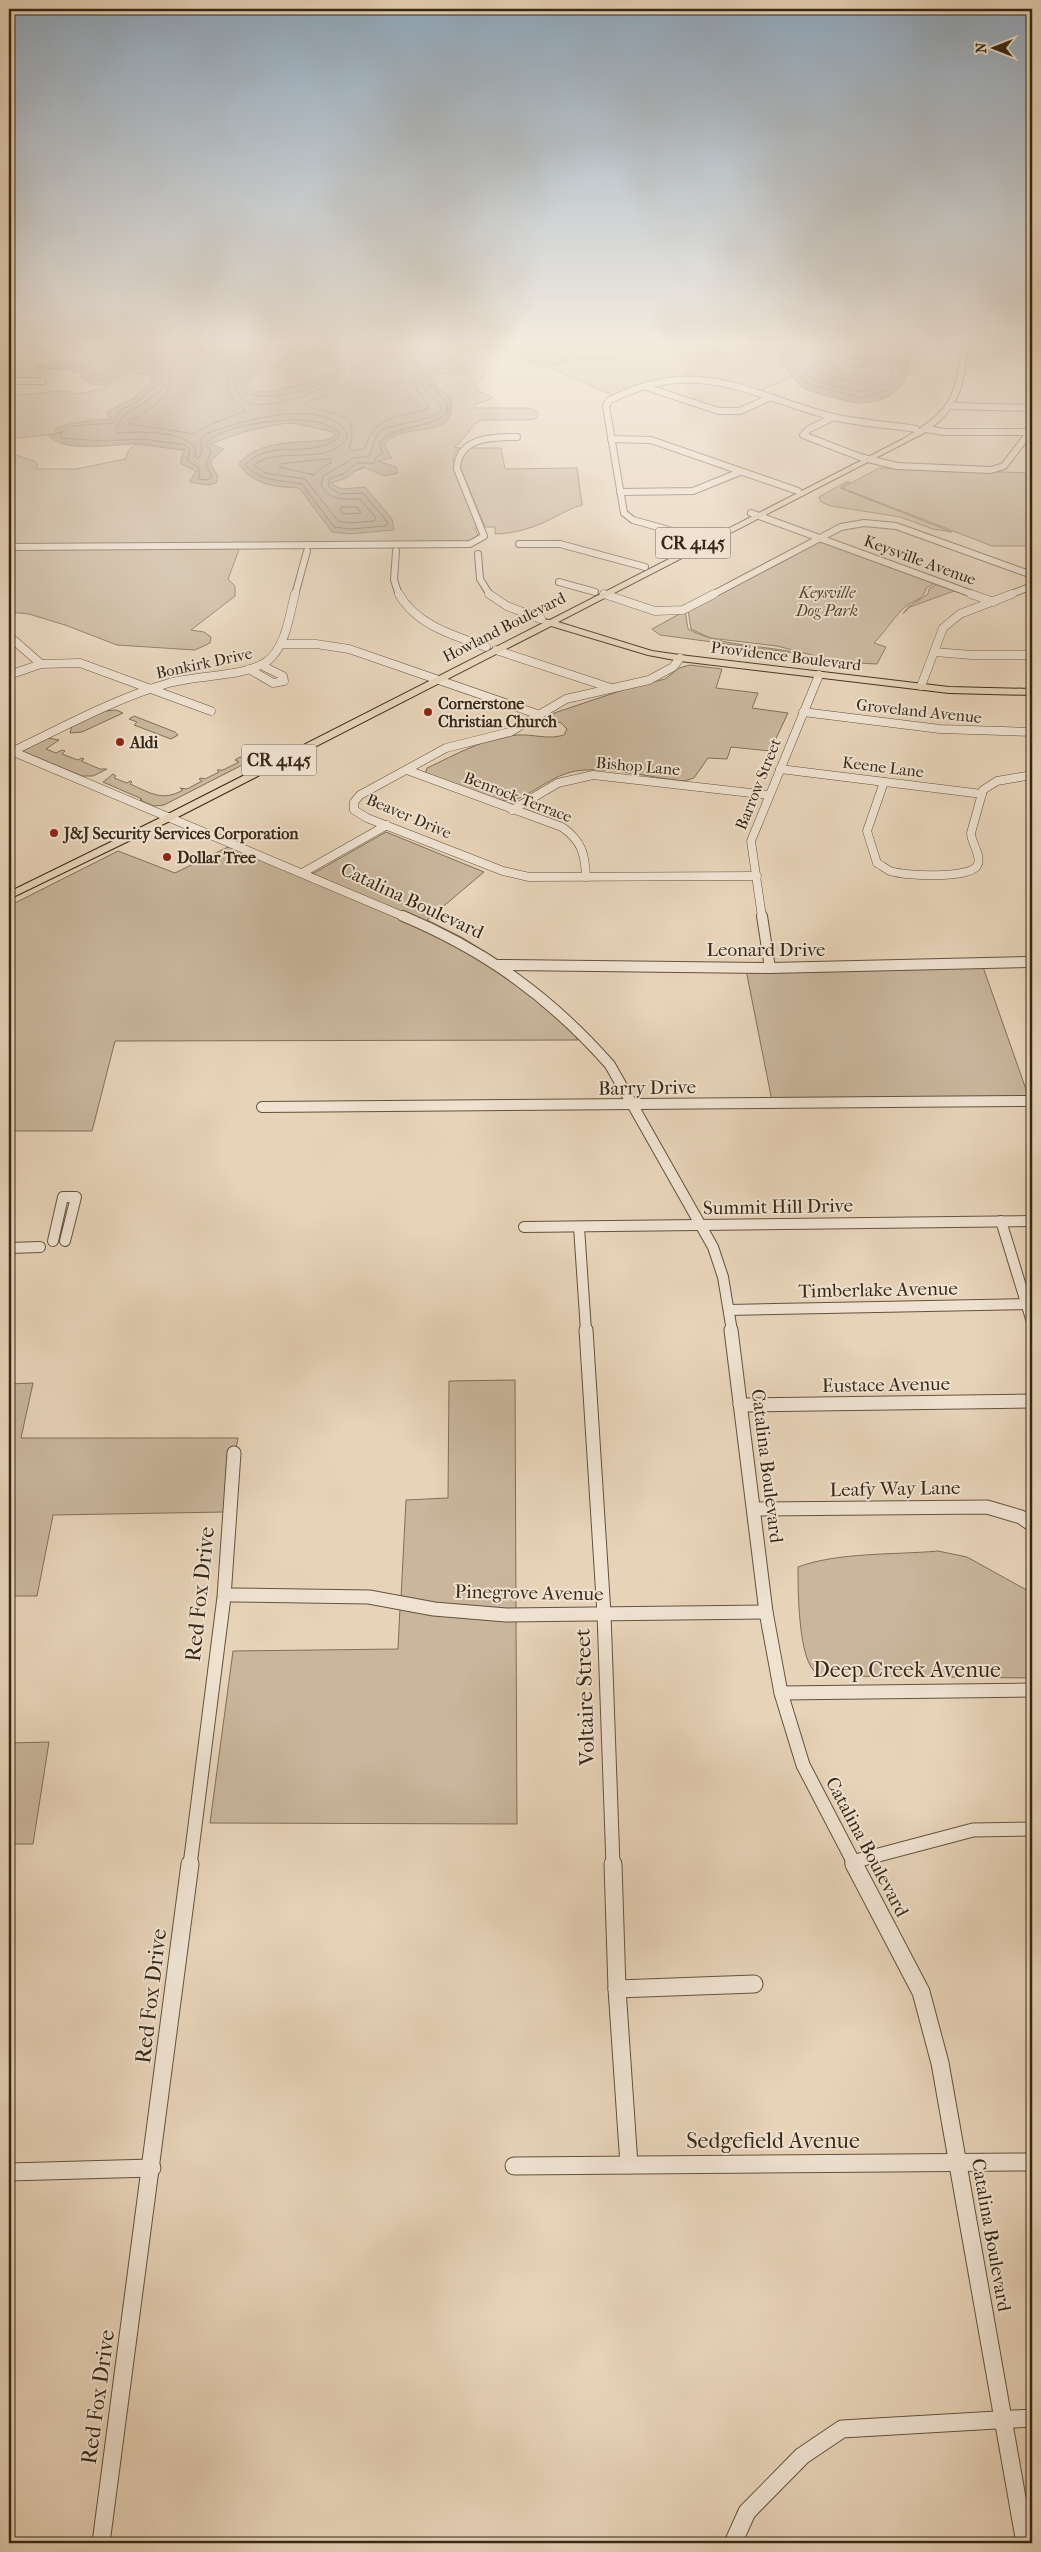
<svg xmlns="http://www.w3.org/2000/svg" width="1041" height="2552" font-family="'IM FELL French Canon',serif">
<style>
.green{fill:#c9b69c;stroke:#806f58}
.water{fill:#ab9981;stroke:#7d6c56;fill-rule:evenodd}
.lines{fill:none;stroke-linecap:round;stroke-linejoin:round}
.shore{stroke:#71604b;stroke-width:1}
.minor-far4-casing{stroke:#63533e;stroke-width:8}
.minor-far3-casing{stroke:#63533e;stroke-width:9}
.minor-far2-casing{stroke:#63533e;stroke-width:12}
.minor-far1-casing{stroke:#63533e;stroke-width:15}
.minor-casing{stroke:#63533e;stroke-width:19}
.major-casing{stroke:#372815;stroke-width:2}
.minor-far4{stroke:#efe2d1;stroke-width:6}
.minor-far3{stroke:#efe2d1;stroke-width:8}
.minor-far2{stroke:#efe2d1;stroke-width:10}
.minor-far1{stroke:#efe2d1;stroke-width:13}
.minor{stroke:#efe2d1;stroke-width:17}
.major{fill:#e7d3b8;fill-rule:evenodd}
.poi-dot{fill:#8f2418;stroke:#efe2d1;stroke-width:2}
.labels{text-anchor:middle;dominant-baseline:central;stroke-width:4;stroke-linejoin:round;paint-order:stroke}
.far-street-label{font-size:16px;fill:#372815;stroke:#efe2d1}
.far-park-label{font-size:16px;font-style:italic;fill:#544430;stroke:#efe2d1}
.far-poi-label{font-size:16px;font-weight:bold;fill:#372815;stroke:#efe2d1;text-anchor:start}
.shield{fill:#efe2d1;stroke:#6e604d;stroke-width:1}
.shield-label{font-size:18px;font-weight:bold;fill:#372815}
.street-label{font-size:19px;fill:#372815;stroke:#efe2d1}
.near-street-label{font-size:22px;fill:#372815;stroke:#efe2d1}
</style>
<rect width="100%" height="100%" fill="#e7d3b8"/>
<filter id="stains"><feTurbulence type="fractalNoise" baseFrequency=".004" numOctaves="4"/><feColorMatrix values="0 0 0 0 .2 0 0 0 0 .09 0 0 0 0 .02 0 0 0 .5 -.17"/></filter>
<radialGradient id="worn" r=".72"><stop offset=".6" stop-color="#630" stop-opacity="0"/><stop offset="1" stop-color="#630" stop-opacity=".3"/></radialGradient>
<g class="green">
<path d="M 434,345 L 453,345 L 446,346 L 443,350 L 445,353 C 460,358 480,358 486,373 L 476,386 L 477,390 L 493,398 L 476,404 L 474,408 L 529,408 L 539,413 L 535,419 L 528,420 L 481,420 C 469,426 466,440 454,447 L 460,448 C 452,454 453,460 454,469 L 478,528 L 475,528 L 479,538 L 474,541 L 9,546 L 9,453 L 34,461 L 38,465 L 35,469 L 76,469 L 125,459 L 129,450 L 136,444 L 182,450 L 264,426 L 287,423 L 331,425 L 352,472 L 379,463 L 363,425 L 452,358 L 427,346 Z"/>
<path d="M 648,345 L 773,345 L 768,349 L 777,354 L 792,377 L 759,391 L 716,379 L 689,377 L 615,396 L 548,367 L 574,360 L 612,359 L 615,357 L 609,349 L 617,346 Z"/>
<path d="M 299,354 L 339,368 L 311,383 L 282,388 L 271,393 L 248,393 L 243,384 L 250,376 L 290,362 L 290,358 Z"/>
<path d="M 128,371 L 148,373 L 155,379 L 134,398 L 110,410 L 107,413 L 111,419 L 88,420 L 59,432 L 64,433 L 9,439 L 9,396 L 63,391 L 78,394 L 107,388 L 107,382 L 118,379 L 123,373 Z"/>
<path d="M 467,448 L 501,448 L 505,469 L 577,468 L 582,505 C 571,508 563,513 553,518 C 536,527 514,534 495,534 L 495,527 L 485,527 L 461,469 L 459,458 Z"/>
<path d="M 879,468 L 1032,473 L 1032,546 L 992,546 L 842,488 Z"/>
<path d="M 846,482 L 850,482 L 840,488 L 952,532 L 933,529 L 900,517 L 831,506 L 821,502 L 819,497 Z"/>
<path d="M 819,541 L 937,582 L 926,588 C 924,600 914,600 906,606 C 897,613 884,633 874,643 L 886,647 L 877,664 L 839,662 L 777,646 L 710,638 L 691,629 L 688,610 Z"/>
<path d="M 240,547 L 228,579 L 235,586 L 235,596 L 191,630 L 204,632 L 211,637 L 210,643 L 195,650 L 117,645 L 65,625 L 29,614 L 9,612 L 9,548 Z"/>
<path d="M 939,583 L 957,590 L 910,607 L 903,614 L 908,607 L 928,594 L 929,589 Z"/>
<path d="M 685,611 L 688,629 C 721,647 766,645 802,654 L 660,635 L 652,629 Z"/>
<path d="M 690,665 L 722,669 L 716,688 L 758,693 L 752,708 L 788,713 L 770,751 L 731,747 L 727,759 L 708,758 L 694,778 L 684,781 C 652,778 617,768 585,770 C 558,771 542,788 519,798 C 494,808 449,784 425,774 L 427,768 C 455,755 486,737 518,735 C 534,734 548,740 564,735 L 567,729 L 561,723 L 548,718 L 554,713 L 629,688 L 665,679 L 679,668 Z"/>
<path d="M 116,710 L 123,713 L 82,732 L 70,733 L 72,726 L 105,711 Z"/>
<path d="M 134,716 L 175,732 L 178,735 L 171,739 L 134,725 L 137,722 L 129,719 Z"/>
<path d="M 48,738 L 59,740 L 46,749 L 56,753 L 62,750 L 65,751 L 62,754 L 78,760 L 82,758 L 84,759 L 81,761 L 100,769 L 107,769 L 93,776 L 82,776 L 22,751 Z"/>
<path d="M 240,757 L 250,761 L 164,805 L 154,806 L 140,800 L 142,799 L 103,782 L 113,774 L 116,776 L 114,778 L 127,783 L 130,781 L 132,782 L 130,784 C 151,793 162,802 183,790 L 180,788 L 187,789 L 202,781 L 199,779 L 201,778 L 205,779 L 219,772 L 217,770 L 223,770 L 239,762 L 235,760 Z"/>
<path d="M 386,832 L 484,872 L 427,920 L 463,938 L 503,963 L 447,932 L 309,872 L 314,873 Z"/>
<path d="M 230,846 L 377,906 L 494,965 L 570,1028 L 578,1040 L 115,1041 L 92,1131 L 9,1131 L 9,906 L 118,851 L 175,873 Z"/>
<path d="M 982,964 L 1029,1098 L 772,1101 L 746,970 Z"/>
<path d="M 515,1380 L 516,1610 L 436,1604 L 401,1598 L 406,1500 L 448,1498 L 449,1381 Z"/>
<path d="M 33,1383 L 21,1438 L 238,1438 L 224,1512 L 53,1515 L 37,1596 L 9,1596 L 9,1384 Z"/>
<path d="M 938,1551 L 967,1557 L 1032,1593 L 1032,1678 L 833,1676 C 828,1675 821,1675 817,1673 C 798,1663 798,1588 798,1567 C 838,1552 894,1555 938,1551 Z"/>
<path d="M 400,1607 L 516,1619 L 517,1824 L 210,1823 L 233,1651 L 398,1649 Z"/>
<path d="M 49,1742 L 33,1844 L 9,1844 L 9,1743 Z"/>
</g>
<g class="water">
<path d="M 110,345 L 431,345 L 422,347 C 434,346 461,363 469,372 C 457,378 443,370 431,376 L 439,390 L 450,396 C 461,445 402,418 384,445 L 392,458 L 378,461 L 396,467 L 398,473 L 384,476 L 364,467 L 356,470 L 346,478 L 331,483 L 341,489 L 365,487 L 392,519 L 394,530 L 350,534 L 332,532 L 299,488 C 276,487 252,485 239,464 C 256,440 299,443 326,440 L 334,437 L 334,432 L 293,423 L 280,424 L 247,431 L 210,444 L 224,449 L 211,460 L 211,464 L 218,477 L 216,483 L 208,485 L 190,482 L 196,471 L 181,464 L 181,459 L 185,449 C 174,451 159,445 146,444 C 120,442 67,456 48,435 L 63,433 L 55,432 L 55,429 C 76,419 90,424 111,419 L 107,412 L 134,398 L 153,383 L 150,376 L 130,371 L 118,379 L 108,382 L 109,384 C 98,387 89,385 81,378 L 81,374 L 68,369 L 36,368 L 38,366 L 80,363 L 88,356 ZM 295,357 L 306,358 L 332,364 L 334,369 C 316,383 275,393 253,392 L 246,386 L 254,376 Z"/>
<path d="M 476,345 L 642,345 L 617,346 L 609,349 L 610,354 L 614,357 L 612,358 L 574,360 L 540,368 L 528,363 L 528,360 L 500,349 Z"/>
<path d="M 776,345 L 838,345 L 840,353 L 908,360 C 910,388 886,403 861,403 C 851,403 840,399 831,397 C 822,394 809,392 802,387 C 789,377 786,359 770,349 Z"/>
</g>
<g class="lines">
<g class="shore">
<path d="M 107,345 L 106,350 L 84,367 L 92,380 C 116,383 120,357 153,372 L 157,385 L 137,402 L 120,410 L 113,423 L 73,426 L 61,432 L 60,438 L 102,441 L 144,439 L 186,445 L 190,451 L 187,460 L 199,468 L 199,479 L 207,480 L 212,477 L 206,464 L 211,452 L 206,444 C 219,424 290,417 312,421 C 321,422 330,427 338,430 L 339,437 C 313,461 269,437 245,465 C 261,482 281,480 302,484 L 334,527 L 351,529 L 386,526 L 388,523 L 363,493 L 340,494 L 329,487 L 329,479 L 343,474 L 357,463 L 374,463 L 376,457 L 383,453 L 379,444 C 397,422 427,431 447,413 L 446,400 L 431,387 L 426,376 L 435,369 L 450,368 L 452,365 L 426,351 L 423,345"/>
<path d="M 114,345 L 111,354 L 93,369 L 94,373 C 122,374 123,350 157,368 L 164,382 L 159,393 L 124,415 L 115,430 L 117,433 C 142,432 177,429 196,448 L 195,456 L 198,459 L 202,452 L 201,440 L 206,434 C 236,422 328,395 347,434 L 347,439 C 325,467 280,445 254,465 L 265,473 L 305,479 L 338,521 L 351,523 L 374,521 L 376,518 L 360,499 C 344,499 329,501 321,485 L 323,476 L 354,458 L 369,456 L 377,435 L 382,429 L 431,417 L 442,410 C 437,395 418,392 421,372 L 430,362 L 419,354 L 417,345"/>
<path d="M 121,345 L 122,354 C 188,354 183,397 130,420 L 130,424 L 194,434 L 211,424 L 244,412 C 242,404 231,400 229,390 C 221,361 261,355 279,345"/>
<path d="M 330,345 C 339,347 348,352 351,361 C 359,387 324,396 306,402 L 305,405 C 331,416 362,409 349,448 L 352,451 L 365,448 C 376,412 399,419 429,408 C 420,389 408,386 417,363 L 411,355 L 410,345"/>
<path d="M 502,345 L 530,355 L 534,361 L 540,363 L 573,355 L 602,355 L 607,345"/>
<path d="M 518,345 L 541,356 L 572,349 L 596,349 L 599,345"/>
<path d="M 778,345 L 805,383 L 862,398 L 893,388 L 903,369 L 902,365 L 839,357 L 835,354 L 834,345"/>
<path d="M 785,345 L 808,377 L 826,384 L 861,392 L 889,383 L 893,370 L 836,363 L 829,356 L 827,345"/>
<path d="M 795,345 L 814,371 L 860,384 L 878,379 L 876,376 C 849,371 824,376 820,345"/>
<path d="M 307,346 L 339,356 L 345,367 C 336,390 276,408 252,404 C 247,403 243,399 239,396 L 235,383 C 251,360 280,348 307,346 Z"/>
<path d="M 293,353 C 308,352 327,353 337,366 L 338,372 C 315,390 273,403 244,393 L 242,384 L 252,372 Z"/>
<path d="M 330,459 L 331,463 L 322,467 L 314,475 L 279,467 L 281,464 Z"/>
<path d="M 342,507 L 357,507 L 361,513 L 343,514 L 340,510 Z"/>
</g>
<defs>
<g id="minor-far4">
<path d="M 37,345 L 54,349"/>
<path d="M 904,345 L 1011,351 L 1027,355 L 1032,360"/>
<path d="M 9,348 L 22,345"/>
<path d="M 9,381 L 43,381"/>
<path d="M 646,387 L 719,411 L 740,411 L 771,397"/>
<path d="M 952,406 L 1032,408"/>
<path d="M 834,417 L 809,429 L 803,435 L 860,457 L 897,466 L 991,470 L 1004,466 L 1030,432"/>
<path d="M 926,429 L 944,432 L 1032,432"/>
<path d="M 611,439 L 651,440 L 798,491"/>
<path d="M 620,492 L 693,491 L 740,472"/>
<path d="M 751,513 L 975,595"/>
<path d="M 701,539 L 633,520 L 624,513 L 606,406 L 610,400 C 700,355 748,395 833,417 C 860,423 889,425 916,429"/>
<path d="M 519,544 L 560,544 L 645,567"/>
<path d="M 9,547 L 470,544 L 484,536 L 457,469 C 458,437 492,437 517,437"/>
<path d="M 396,551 L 394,580 L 399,595"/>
<path d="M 478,554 L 480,579 L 490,595"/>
<path d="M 559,582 L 595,592"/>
<path d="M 604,594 L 607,595"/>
<path d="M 295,595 L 307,551"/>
<path d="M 712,595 L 841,527 L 864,523 L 896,526 L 1032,575"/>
<path d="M 1009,595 L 1032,586"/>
</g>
<g id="minor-far3">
<path d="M 399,594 C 416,625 455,636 486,647"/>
<path d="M 489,594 L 507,606 L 541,619"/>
<path d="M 604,594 L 655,611 L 683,610 L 714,594"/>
<path d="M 971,594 L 994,602"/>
<path d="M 9,636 L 41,664"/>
<path d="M 281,644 L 316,644 L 349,649 L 540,715"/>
<path d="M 496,650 L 611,688"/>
<path d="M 935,652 L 972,655 L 1032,655"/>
<path d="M 680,658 L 673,667 L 649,680 L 566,699 L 510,732 L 446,748 L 360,795 L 354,802 L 354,810 L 367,818 L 503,871 L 529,877 L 757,876"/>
<path d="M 249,669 L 273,683 L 284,681 L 283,676 L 261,665"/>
<path d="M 9,675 L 41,664 L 80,663 L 211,711"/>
<path d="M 921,686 L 943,628 L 960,614 L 1012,594"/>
<path d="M 803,712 L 940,729 L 1032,732"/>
<path d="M 9,750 L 405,917"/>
<path d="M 9,753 C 62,728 113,699 169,683 C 197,675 243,677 266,662 C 286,648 289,616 295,594"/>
<path d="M 780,769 L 982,794"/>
<path d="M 407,770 L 562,827 C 582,841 585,854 586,877"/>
<path d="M 884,782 L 867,831 L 877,863 C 881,865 886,869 890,871 C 905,876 968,879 977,866 C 983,857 971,843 971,833 L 983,790 L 997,781 L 1032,775"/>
<path d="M 512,810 L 558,783 L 593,775 L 769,795"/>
<path d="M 304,872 L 387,825"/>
<path d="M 762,917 L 751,841 L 819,675"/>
</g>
<g id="minor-far2">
<path d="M 403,916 C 486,951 550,997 610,1065 L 713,1247 L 723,1277 L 732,1331"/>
<path d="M 762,916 L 770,968"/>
<path d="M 499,965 L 770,968 L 1032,962"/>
<path d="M 262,1107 L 1032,1101"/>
<path d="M 1001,1221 L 1032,1322"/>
<path d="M 524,1227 L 1032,1221"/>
<path d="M 579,1227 L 586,1331"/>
<path d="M 53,1241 L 63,1197 L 76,1197 L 65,1241"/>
<path d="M 9,1248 L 40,1247"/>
<path d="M 729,1310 L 1027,1304"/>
</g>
<g id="minor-far1">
<path d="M 586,1330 L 604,1614 L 613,1865"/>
<path d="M 731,1330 L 766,1612 L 781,1693 L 803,1765 L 855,1865"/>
<path d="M 740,1405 L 1032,1401"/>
<path d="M 754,1509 L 987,1507 L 1021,1517 L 1032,1525"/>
<path d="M 232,1595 L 369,1597 L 434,1609 L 506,1615 L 766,1612"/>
<path d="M 781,1693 L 1032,1690"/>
<path d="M 852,1862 L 973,1830 L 1032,1829"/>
<path d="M 190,1865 L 224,1597 L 234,1453"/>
</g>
<g id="minor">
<path d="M 613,1864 L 617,1989 L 629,2165"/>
<path d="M 854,1864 L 921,1992 L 940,2063 L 1025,2543"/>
<path d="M 617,1989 L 754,1984"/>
<path d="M 514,2166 L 1032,2162"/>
<path d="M 9,2172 L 152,2168"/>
<path d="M 101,2543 L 190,1864"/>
<path d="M 733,2543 L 747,2512 L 802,2456 L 842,2429 L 1032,2418"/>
</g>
<path id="major" d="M 962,345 L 968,345 C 963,386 961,407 926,432 L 558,622 L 652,651 L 680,655 L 949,687 L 1032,689 L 1032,695 L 949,693 L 680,661 L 648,655 L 551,626 L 174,819 L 9,899 L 9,892 L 166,815 L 543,623 L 542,619 L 550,620 L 903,439 C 951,410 955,400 962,345 Z"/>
</defs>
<use href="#minor-far4" class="minor-far4-casing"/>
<use href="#minor-far3" class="minor-far3-casing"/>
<use href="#minor-far2" class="minor-far2-casing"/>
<use href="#minor-far1" class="minor-far1-casing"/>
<use href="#minor" class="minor-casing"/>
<use href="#major" class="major-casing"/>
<use href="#minor-far4" class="minor-far4"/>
<use href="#minor-far3" class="minor-far3"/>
<use href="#minor-far2" class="minor-far2"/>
<use href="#minor-far1" class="minor-far1"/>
<use href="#minor" class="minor"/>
<use href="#major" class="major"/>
</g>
<linearGradient id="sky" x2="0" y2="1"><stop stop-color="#8fa9bf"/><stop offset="0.49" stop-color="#f4ebdf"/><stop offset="1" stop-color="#f4ebdf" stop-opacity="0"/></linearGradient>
<rect width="1041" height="702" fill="url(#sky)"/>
<g class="poi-dot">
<circle cx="428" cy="712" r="5"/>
<circle cx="120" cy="742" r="5"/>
<circle cx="54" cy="833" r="5"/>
<circle cx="167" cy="857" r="5"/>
</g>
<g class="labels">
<g class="far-street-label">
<text transform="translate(920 560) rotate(20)">Keysville Avenue</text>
<text transform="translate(504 627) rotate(-27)">Howland Boulevard</text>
<text transform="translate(786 656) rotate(7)">Providence Boulevard</text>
<text transform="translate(204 663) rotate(-12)">Bonkirk Drive</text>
<text transform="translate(919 711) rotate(6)">Groveland Avenue</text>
<text transform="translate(638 766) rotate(5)">Bishop Lane</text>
<text transform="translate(883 767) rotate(7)">Keene Lane</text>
<text transform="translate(758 784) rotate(-68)">Barrow Street</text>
<text transform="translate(518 797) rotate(21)">Benrock Terrace</text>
<text transform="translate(409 816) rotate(23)">Beaver Drive</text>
</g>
<g class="far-park-label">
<text x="827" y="592">Keysville<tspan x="827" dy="18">Dog Park</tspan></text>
</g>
<g class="far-poi-label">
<text x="438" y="703">Cornerstone<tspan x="438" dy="18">Christian Church</tspan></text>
<text x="130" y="742">Aldi</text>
<text x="64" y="833">J&amp;J Security Services Corporation</text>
<text x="177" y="857">Dollar Tree</text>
</g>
<g class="shield">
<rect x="655.5" y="527.5" width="75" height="31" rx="4"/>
<rect x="241.5" y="744.5" width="75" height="31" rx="4"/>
</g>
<g class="shield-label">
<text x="693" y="543">CR 4145</text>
<text x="279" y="760">CR 4145</text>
</g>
<g class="street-label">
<text transform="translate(412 901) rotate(25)">Catalina Boulevard</text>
<text x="766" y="950">Leonard Drive</text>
<text transform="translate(647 1088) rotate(-1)">Barry Drive</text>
<text transform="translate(778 1207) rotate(-1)">Summit Hill Drive</text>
<text transform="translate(878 1290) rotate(-1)">Timberlake Avenue</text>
<text transform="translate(886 1385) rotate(-1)">Eustace Avenue</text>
<text transform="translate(767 1466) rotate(83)">Catalina Boulevard</text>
<text transform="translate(895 1489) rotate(-1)">Leafy Way Lane</text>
<text transform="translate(529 1593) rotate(1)">Pinegrove Avenue</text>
<text transform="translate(867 1847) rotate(62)">Catalina Boulevard</text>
<text transform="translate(991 2235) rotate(80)">Catalina Boulevard</text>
</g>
<g class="near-street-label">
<text transform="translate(200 1594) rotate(-84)">Red Fox Drive</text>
<text x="907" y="1670">Deep Creek Avenue</text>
<text transform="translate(585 1697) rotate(-92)">Voltaire Street</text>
<text transform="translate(151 1996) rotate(-83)">Red Fox Drive</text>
<text x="773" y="2141">Sedgefield Avenue</text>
<text transform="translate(98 2397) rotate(-82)">Red Fox Drive</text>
</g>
</g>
<rect width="1041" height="2552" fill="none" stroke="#e7d3b8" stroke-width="30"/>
<rect x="10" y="10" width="1021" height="2532" fill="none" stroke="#372815" stroke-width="2.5"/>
<rect x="15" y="15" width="1011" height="2522" fill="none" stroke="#372815"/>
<g transform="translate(994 48) rotate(270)" stroke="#efe2d1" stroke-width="4" paint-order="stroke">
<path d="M0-4L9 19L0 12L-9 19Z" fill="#372815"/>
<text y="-8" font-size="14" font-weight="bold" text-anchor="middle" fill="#372815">N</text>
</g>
<rect width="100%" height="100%" filter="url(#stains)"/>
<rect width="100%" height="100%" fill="url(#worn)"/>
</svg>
